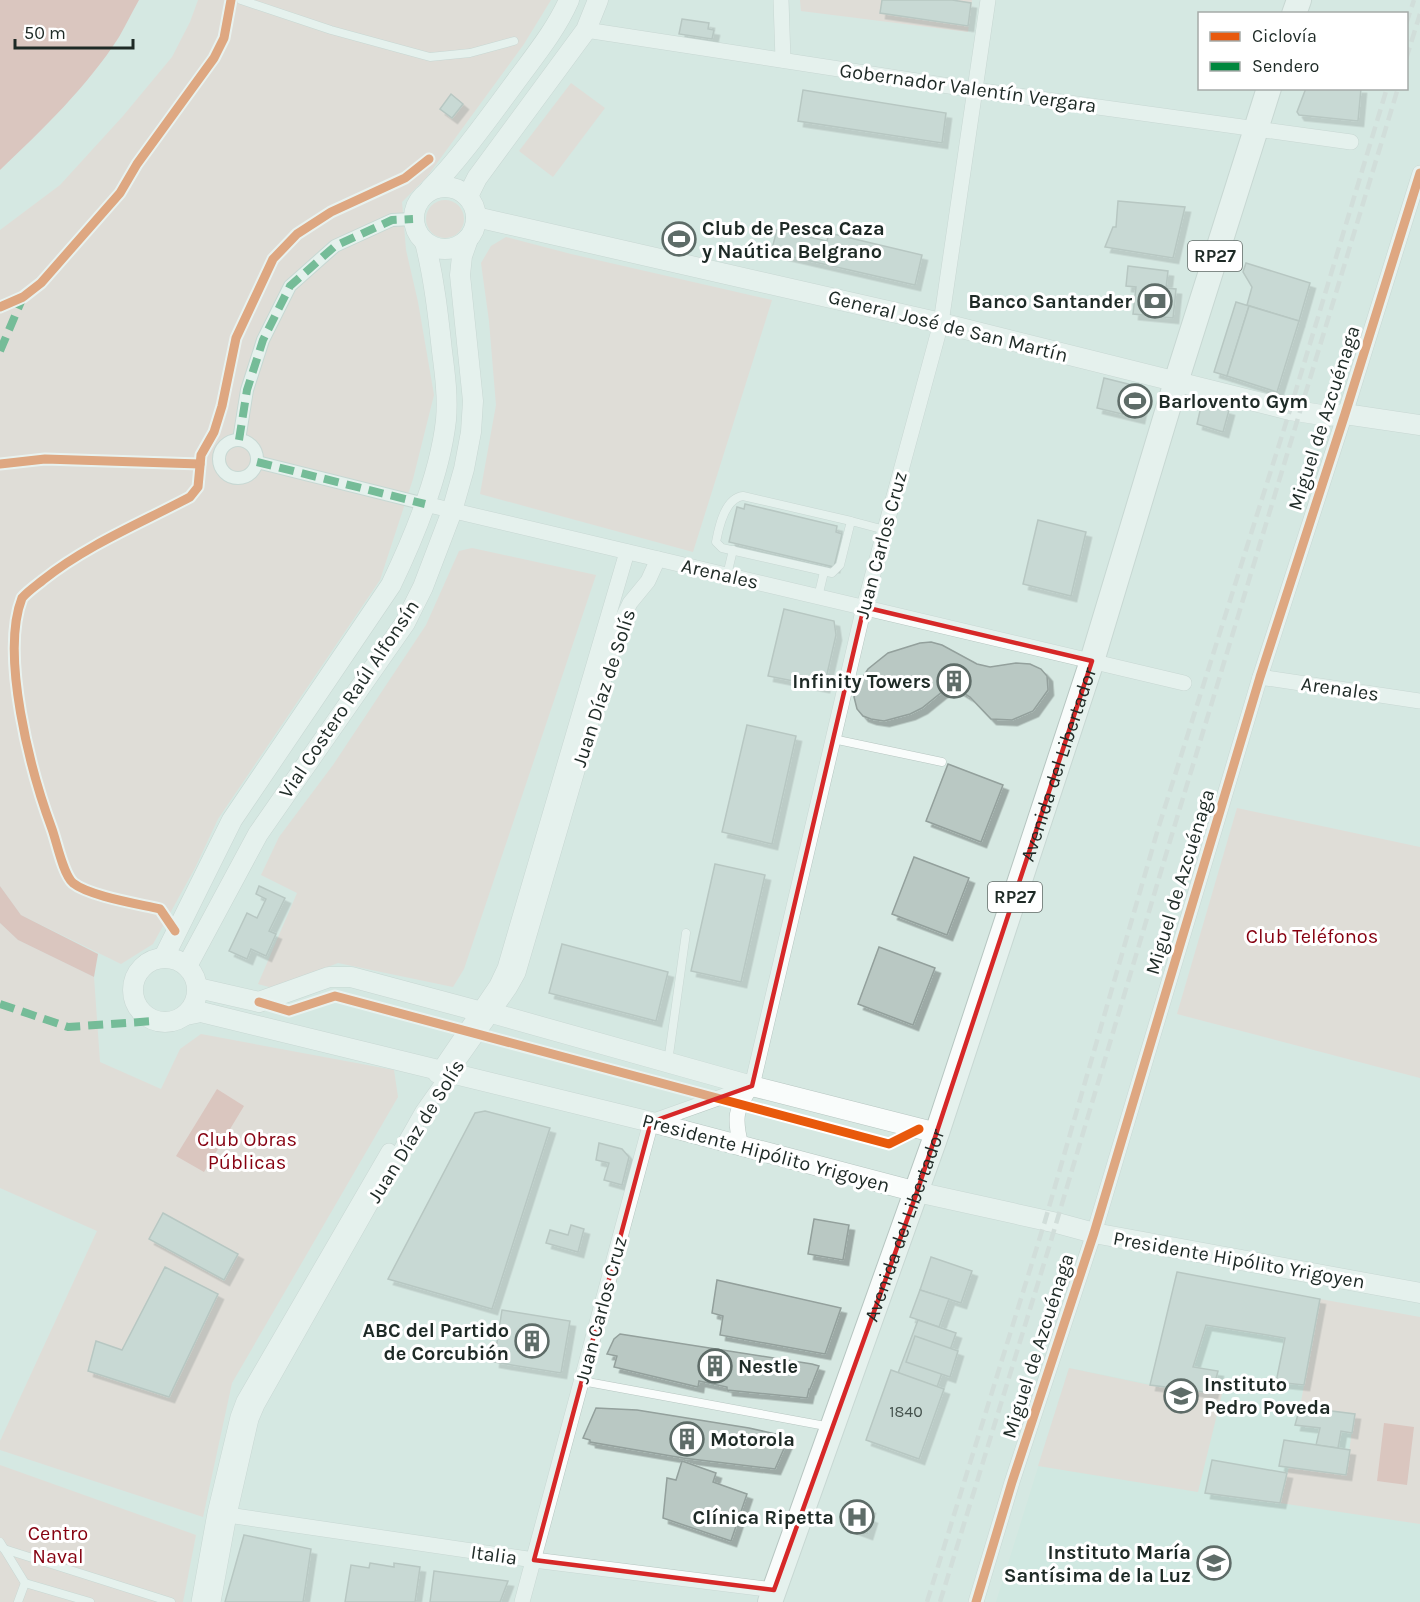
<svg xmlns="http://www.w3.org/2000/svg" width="1420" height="1602" font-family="Karla,sans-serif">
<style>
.built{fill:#c9e9df}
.green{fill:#ecd0ca}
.water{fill:#e09d96}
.building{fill:#b9c8c3;stroke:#93a09c;stroke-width:1.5;filter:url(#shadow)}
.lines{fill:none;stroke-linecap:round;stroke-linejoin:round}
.service-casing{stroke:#b6c5c0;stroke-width:9}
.pedestrian-casing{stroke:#b6c5c0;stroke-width:14}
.minor-casing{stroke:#b6c5c0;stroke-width:16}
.tertiary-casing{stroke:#b6c5c0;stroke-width:21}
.primary-casing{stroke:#b6c5c0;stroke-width:26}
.service{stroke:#f9fcfb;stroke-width:8}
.pedestrian{stroke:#f9fcfb;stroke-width:12}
.minor{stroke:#f9fcfb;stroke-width:15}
.tertiary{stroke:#f9fcfb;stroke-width:20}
.primary{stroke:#f9fcfb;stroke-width:24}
.rail{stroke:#cdd2d0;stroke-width:4.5;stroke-dasharray:12 6;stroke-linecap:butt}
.quiet{stroke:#00873e;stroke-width:8;stroke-dasharray:15 8;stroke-linecap:butt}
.cycleway-casing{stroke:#fff;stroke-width:13}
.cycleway{stroke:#e8590c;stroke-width:9}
.marked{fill:none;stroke:#d62828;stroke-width:4.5;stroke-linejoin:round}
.labels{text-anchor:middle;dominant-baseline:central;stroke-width:6;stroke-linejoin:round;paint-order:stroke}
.number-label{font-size:16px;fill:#45524d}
.shield{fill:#fff;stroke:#626a67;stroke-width:1.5}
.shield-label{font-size:18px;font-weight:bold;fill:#1e2a26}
.street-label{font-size:20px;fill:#1e2a26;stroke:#fff}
.poi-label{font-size:20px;font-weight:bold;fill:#1e2a26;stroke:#fff;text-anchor:start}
.park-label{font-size:20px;fill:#860010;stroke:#fff}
</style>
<defs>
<filter id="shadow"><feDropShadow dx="5.5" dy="5.5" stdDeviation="0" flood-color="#0004"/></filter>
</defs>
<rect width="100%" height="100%" fill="#d6e8e2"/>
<path class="built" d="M 1177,1272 L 1320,1299 L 1300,1406 L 1355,1414 L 1342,1511 L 1420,1524 L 1420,1602 L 996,1602 L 1069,1368 L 1150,1384 Z"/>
<g class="green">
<path d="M 198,0 L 551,0 L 524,44 L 426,178 L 402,202 L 406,250 L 418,302 L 434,395 L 413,479 L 380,580 L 218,819 L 195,868 L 153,944 L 121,964 L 21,915 L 0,886 L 0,230 L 60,185 L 123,116 L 172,57 L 190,22 Z"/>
<path d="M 800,0 L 972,0 L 968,32 L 801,11 Z"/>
<path d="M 571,83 L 605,108 L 553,177 L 519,151 Z"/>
<circle cx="445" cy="219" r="19"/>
<path d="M 506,237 L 571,254 L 772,300 L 693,552 L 480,494 L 496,405 L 489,321 L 481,263 L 491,246 Z"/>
<path d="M 472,548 L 596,575 L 464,969 L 453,987 L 338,963 L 273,988 L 258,984 L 297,893 L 261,875 L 279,837 L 333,765 L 426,625 L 459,551 Z"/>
<path d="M 1237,808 L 1420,847 L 1420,1078 L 1177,1014 Z"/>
<path d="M 0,923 L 18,940 L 94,977 L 100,1062 L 161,1089 L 180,1049 L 201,1034 L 394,1070 L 398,1097 L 232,1383 L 203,1517 L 0,1450 L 0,1441 L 97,1231 L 0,1188 Z"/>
<path d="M 1320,1299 L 1420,1317 L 1420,1524 L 1280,1503 L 1289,1467 L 1346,1475 L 1354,1415 L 1300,1407 Z"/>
<path d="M 1069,1368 L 1150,1385 L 1222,1394 L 1198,1492 L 1038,1466 Z"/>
<path d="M 0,1465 L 196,1535 L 183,1602 L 0,1602 Z"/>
</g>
<g class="water">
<path d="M 0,0 L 139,0 C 132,12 126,25 119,37 C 87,87 43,129 0,170 Z"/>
<path d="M 0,886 L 21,915 L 98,954 L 94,977 L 18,940 L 0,923 Z"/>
<path d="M 217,1089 L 244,1106 L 204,1172 L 176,1156 Z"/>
<path d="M 1384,1423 L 1414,1427 L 1407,1485 L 1377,1481 Z"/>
</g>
<g class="building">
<path d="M 882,0 L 952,0 L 971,3 L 968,26 L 880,13 Z"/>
<path d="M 682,19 L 709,23 L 708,29 L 714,30 L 712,39 L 679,34 Z"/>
<path d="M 1306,88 L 1361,88 L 1358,121 L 1299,115 L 1297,112 Z"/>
<path d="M 803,90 L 946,113 L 942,143 L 798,121 Z"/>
<path d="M 451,94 L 463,104 L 452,118 L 440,109 Z"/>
<path d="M 1118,201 L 1185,207 L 1173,258 L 1105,247 L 1113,227 L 1116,227 Z"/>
<path d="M 777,230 L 827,241 L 829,233 L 922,255 L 915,285 L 771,252 Z"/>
<path d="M 1246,263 L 1310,283 L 1299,321 L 1247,305 L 1252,287 L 1243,272 Z"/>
<path d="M 1128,266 L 1168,271 L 1166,288 L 1176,289 L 1173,318 L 1133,314 L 1136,287 L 1126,286 Z"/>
<path d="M 1236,302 L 1249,306 L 1227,376 L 1214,372 Z"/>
<path d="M 1249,306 L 1299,321 L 1277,392 L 1227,376 Z"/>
<path d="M 1104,378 L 1140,387 L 1144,395 L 1139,418 L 1097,408 Z"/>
<path d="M 1207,404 L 1229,410 L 1223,432 L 1197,424 L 1200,411 Z"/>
<path d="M 745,504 L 837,526 L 836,532 L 842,534 L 834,567 L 729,542 L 737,507 L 744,509 Z"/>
<path d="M 1038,520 L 1086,532 L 1071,596 L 1023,584 Z"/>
<path d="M 784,609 L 834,621 L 836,635 L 824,687 L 768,676 Z"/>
<path d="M 931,642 L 942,645 L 977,664 L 990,667 L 1016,663 L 1030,664 L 1041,669 L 1047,676 L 1048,690 L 1033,711 L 1012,720 L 991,719 L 970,697 L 959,690 L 951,690 L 942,692 L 922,708 L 910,714 L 884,721 L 871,719 L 863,716 L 857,709 L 854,697 L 856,688 L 868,669 L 888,653 L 920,643 Z"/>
<path d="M 747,725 L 796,736 L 772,844 L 722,832 Z"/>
<path d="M 948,764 L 1003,785 L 981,842 L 926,821 Z"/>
<path d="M 914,857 L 969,878 L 947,935 L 892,914 Z"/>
<path d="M 715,864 L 765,875 L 741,982 L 691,971 Z"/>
<path d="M 259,886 L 285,898 L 269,931 L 276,934 L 266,956 L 251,949 L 247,959 L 229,951 L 247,913 L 257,918 L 266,899 L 256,894 Z"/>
<path d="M 562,944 L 668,972 L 656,1021 L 549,993 Z"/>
<path d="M 879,947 L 935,968 L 913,1025 L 858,1004 Z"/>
<path d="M 485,1111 L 550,1128 L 492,1309 L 388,1279 L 475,1113 Z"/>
<path d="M 599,1143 L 622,1149 L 629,1157 L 622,1185 L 604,1180 L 609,1163 L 596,1160 Z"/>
<path d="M 163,1213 L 238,1254 L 224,1280 L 149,1239 Z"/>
<path d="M 814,1219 L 849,1225 L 843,1260 L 808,1254 Z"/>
<path d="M 571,1225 L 584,1229 L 578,1252 L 546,1243 L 550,1230 L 568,1235 Z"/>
<path d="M 931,1257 L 972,1271 L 961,1303 L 920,1290 Z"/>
<path d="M 165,1267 L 218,1294 L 169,1397 L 88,1371 L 96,1341 L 122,1350 Z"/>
<path d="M 1177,1272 L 1320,1299 L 1304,1385 L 1276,1382 L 1285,1338 L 1206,1325 L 1193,1367 L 1218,1371 L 1212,1393 L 1150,1385 Z"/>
<path d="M 717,1280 L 841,1308 L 825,1354 L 720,1335 L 723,1316 L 712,1313 Z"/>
<path d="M 920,1290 L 949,1299 L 939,1327 L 910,1317 Z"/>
<path d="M 502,1310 L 570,1321 L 561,1373 L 494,1362 Z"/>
<path d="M 918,1320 L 956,1333 L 937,1387 L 898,1373 Z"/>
<path d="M 620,1334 L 812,1364 L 819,1366 L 810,1389 L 809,1389 L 807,1398 L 727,1390 L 727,1387 L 699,1381 L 698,1387 L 614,1367 L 617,1356 L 607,1354 L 614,1339 Z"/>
<path d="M 915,1336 L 958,1351 L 950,1377 L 906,1362 Z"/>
<path d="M 891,1370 L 944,1389 L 919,1459 L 866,1440 Z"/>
<path d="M 1300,1407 L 1355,1414 L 1352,1433 L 1341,1431 L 1338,1448 L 1316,1445 L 1320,1428 L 1295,1425 Z"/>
<path d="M 596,1408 L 637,1410 L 749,1428 L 789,1437 L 775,1469 L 683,1458 L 590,1442 L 590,1440 L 583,1438 Z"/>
<path d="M 1284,1440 L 1350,1450 L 1346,1475 L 1279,1466 Z"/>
<path d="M 1212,1460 L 1287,1473 L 1280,1503 L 1205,1493 Z"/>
<path d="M 682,1461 L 716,1473 L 713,1482 L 747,1494 L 731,1541 L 663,1518 L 667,1478 L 676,1480 Z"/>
<path d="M 853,1502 L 870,1508 L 867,1516 L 872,1518 L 867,1534 L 845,1526 L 847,1520 L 844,1519 L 847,1511 L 850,1512 Z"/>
<path d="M 244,1535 L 311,1549 L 303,1602 L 225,1602 Z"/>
<path d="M 370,1563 L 394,1567 L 394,1563 L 420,1567 L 415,1602 L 345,1602 L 351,1565 L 369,1568 Z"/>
<path d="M 434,1571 L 508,1581 L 500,1602 L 430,1602 Z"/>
</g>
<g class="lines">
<defs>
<g id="service">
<path d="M 241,0 L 331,30 L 430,57 L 470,53 L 514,41"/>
<path d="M 851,521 L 840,565 L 832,573 L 722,548 L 716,542 C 719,526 725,498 743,496 L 851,521 L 885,530"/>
<path d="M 727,575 L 733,550"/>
<path d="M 818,597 L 824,572"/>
<path d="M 833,739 L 942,762"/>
<path d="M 668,1062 L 686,933"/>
<path d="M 582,1381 L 831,1427"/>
<path d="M 0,1542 L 25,1583 L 90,1602"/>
<path d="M 4,1549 L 171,1602"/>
<path d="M 18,1602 L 25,1583"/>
</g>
<g id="pedestrian">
<path d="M 239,440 L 247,390 L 263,340 L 290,286 L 335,246 L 392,220 L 413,219"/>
<circle cx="238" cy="459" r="19"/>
<path d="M 257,462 L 425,504"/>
</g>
<g id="minor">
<path d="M 781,0 L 783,60"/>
<path d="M 586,30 L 975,90 L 1351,142"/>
<path d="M 425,504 L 1184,683"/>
<path d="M 1260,677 L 1420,701"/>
<path d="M 436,1075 L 497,985 L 505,968 L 627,552"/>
<path d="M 741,1146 C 734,1118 735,1109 752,1086 L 864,607 L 941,323 L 988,0"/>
<path d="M 221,1514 L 534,1560 L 774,1590"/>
<path d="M 199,1602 L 215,1513 L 238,1417 L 244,1401 L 389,1151"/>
<path d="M 213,1602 L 229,1515 L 251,1419 L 257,1405 L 423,1111 L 509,989 L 518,973 L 620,624 L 630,603 L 648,581 L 658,559"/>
<path d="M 522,1602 L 651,1122 L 752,1086"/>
<path d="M 976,1602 L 1012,1482 L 1094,1233 L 1260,677 L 1345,414 L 1420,173"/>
</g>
<g id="tertiary">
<circle cx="445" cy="218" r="31"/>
<path d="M 430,189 C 460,158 485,123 511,88 C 531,60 555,32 569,0"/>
<path d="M 468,196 L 477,178 L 586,30 L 598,0"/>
<path d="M 476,217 L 941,323 L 1290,410 L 1328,416 L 1345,414 L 1420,425"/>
<path d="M 164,957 L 232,820 L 391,585 C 415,535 440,475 446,420 C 448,397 445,374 442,351 C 438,314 434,278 425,242"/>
<circle cx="165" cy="990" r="32"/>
<path d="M 187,966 L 258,834 L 405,623 L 423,587 L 452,511 L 464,469 L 471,432 L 473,401 L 460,275 L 462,256 L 468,239"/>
<path d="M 198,988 L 259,1002 L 329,977 L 351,977 L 478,1011 L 492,1013 L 752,1086 L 937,1133"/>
<path d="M 186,1015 L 201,1012 L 651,1122 L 917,1192 L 1057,1223 L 1094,1233 L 1420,1293"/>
</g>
<g id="primary">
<path d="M 1294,14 L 1299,0"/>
<path id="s1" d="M 770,1602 L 937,1133 L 1092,661 L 1176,382 L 1269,88"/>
</g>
</defs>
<use href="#service" class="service-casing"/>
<use href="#pedestrian" class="pedestrian-casing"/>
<use href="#minor" class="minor-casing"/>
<use href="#tertiary" class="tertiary-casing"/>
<use href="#primary" class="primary-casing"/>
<use href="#service" class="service"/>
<use href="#pedestrian" class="pedestrian"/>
<use href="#minor" class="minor"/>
<use href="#tertiary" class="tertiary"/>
<use href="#primary" class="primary"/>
<g class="rail">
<path d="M 1406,24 L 1414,0"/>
<path d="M 1406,59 L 1420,14"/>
<path d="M 927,1602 L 1045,1221 L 1158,829 L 1290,410 L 1387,88"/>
<path d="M 940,1602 L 1050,1244 L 1173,831 L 1398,88"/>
</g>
<g class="quiet">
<path d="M 0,351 L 23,297"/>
<path d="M 239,440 L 247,390 L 263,340 L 290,286 L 335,246 L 392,220 L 413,219"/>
<path d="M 257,462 L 425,504"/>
<path d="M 0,1004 L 68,1027 L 154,1021"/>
</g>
<defs>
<g id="cycleway">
<path d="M 0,307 L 23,297 L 41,283 L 120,193 L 137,164 L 214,58 L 224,38 L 231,0"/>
<path d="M 0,464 L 45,459 L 200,464"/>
<path d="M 175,931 L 160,909 C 139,904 89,896 73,883 C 63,874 57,843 52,829 C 30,770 0,654 22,598 C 28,591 37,585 43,580 C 87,545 141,523 190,497 L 198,487 L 201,455 L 214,432 L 222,406 L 236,338 L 273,259 L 297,234 L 331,212 L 405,178 L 429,159"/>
<path d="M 259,1002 L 289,1011 L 335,996 L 889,1144 L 919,1129"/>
<path d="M 976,1602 L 1012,1482 L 1094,1233 L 1260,677 L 1345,414 L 1420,173"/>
</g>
</defs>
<use href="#cycleway" class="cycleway-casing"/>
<use href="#cycleway" class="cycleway"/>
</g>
<path d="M0 0H1420V1602H0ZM 864,607 L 1092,661 L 917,1192 L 774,1590 L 534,1560 L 651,1122 L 752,1086 Z" fill="#d6e8e2" fill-opacity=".55" fill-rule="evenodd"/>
<path class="marked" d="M 864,607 L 1092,661 L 917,1192 L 774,1590 L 534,1560 L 651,1122 L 752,1086 Z"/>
<defs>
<symbol id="stadium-ring" viewBox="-11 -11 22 22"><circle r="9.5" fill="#fff" stroke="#5e6c68" stroke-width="1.5"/><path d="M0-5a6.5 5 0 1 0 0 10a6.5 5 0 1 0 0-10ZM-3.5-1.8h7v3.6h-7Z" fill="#5e6c68"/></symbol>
<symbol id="bank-ring" viewBox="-11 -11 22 22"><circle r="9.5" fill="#fff" stroke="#5e6c68" stroke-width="1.5"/><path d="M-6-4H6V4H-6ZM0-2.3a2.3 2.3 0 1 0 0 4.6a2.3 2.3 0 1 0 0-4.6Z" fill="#5e6c68"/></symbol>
<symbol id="building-ring" viewBox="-11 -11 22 22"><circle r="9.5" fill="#fff" stroke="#5e6c68" stroke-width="1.5"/><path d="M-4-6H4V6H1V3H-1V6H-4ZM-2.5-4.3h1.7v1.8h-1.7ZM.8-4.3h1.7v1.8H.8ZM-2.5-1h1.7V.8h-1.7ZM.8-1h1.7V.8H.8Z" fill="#5e6c68"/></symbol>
<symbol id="school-ring" viewBox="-11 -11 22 22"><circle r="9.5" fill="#fff" stroke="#5e6c68" stroke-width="1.5"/><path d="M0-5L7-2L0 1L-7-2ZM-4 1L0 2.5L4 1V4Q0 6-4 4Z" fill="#5e6c68"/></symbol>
<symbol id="hospital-ring" viewBox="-11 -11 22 22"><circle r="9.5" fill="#fff" stroke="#5e6c68" stroke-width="1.5"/><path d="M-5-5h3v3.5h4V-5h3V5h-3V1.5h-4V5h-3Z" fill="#5e6c68"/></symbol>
</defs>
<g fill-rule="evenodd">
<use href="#stadium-ring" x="660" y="220" width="38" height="38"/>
<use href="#bank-ring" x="1136" y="282" width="38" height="38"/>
<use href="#stadium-ring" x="1116" y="382" width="38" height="38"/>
<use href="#building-ring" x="935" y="662" width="38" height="38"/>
<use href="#building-ring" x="513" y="1322" width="38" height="38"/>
<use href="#building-ring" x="696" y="1347" width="38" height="38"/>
<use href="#school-ring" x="1162" y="1377" width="38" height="38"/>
<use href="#building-ring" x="668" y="1420" width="38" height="38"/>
<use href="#hospital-ring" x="838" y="1498" width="38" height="38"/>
<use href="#school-ring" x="1195" y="1544" width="38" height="38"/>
</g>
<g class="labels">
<g class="number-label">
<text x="906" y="1411">1840</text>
</g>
<g class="shield">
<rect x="1188" y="241" width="54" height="30" rx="4.5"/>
<rect x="988" y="882" width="54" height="30" rx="4.5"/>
</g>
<g class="shield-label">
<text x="1215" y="256">RP27</text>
<text x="1015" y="897">RP27</text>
</g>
<g class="street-label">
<text transform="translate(968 88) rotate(8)">Gobernador Valentín Vergara</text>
<text transform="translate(948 326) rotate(14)">General José de San Martín</text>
<text transform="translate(1324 418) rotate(-72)">Miguel de Azcuénaga</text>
<text transform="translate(881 545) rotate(-75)">Juan Carlos Cruz</text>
<text transform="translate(720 574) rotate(13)">Arenales</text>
<text transform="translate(604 688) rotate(-72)">Juan Díaz de Solís</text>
<text transform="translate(1340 689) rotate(8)">Arenales</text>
<text transform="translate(349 699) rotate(-56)">Vial Costero Raúl Alfonsín</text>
<text stroke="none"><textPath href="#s1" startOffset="886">Avenida del Libertador</textPath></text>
<text transform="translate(1180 882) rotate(-73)">Miguel de Azcuénaga</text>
<text transform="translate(416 1131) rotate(-58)">Juan Díaz de Solís</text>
<text transform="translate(766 1153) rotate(15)">Presidente Hipólito Yrigoyen</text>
<text stroke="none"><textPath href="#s1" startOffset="400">Avenida del Libertador</textPath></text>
<text transform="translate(1239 1260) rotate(10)">Presidente Hipólito Yrigoyen</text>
<text transform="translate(601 1310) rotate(-75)">Juan Carlos Cruz</text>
<text transform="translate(1038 1346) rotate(-72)">Miguel de Azcuénaga</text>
<text transform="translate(494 1555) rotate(8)">Italia</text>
</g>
<g class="poi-label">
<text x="702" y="228">Club de Pesca Caza<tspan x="702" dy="23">y Naútica Belgrano</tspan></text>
<text x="1132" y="301" text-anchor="end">Banco Santander</text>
<text x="1158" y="401">Barlovento Gym</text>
<text x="931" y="681" text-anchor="end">Infinity Towers</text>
<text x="509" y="1330" text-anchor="end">ABC del Partido<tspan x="509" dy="23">de Corcubión</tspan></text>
<text x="738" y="1366">Nestle</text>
<text x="1204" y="1384">Instituto<tspan x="1204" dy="23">Pedro Poveda</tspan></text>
<text x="710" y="1439">Motorola</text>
<text x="834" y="1517" text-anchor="end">Clínica Ripetta</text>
<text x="1191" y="1552" text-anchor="end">Instituto María<tspan x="1191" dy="23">Santísima de la Luz</tspan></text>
</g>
<g class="park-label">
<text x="1312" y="936">Club Teléfonos</text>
<text x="247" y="1139">Club Obras<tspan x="247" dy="23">Públicas</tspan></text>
<text x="58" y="1533">Centro<tspan x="58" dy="23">Naval</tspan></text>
</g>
</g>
<rect x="1198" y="12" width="210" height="78" fill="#ffffff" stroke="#a5aaa8" stroke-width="1.5"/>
<rect x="1210" y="32" width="30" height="9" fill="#e8590c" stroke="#a5aaa8" stroke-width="1.5"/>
<text x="1252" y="42" font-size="18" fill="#1e2a26">Ciclovía</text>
<rect x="1210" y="62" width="30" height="9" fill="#00873e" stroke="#a5aaa8" stroke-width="1.5"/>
<text x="1252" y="72" font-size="18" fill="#1e2a26">Sendero</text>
<path d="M15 39v9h118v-9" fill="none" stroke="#1e2a26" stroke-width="3"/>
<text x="24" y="39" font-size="18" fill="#1e2a26" stroke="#ffffff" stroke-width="4.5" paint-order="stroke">50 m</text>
</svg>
